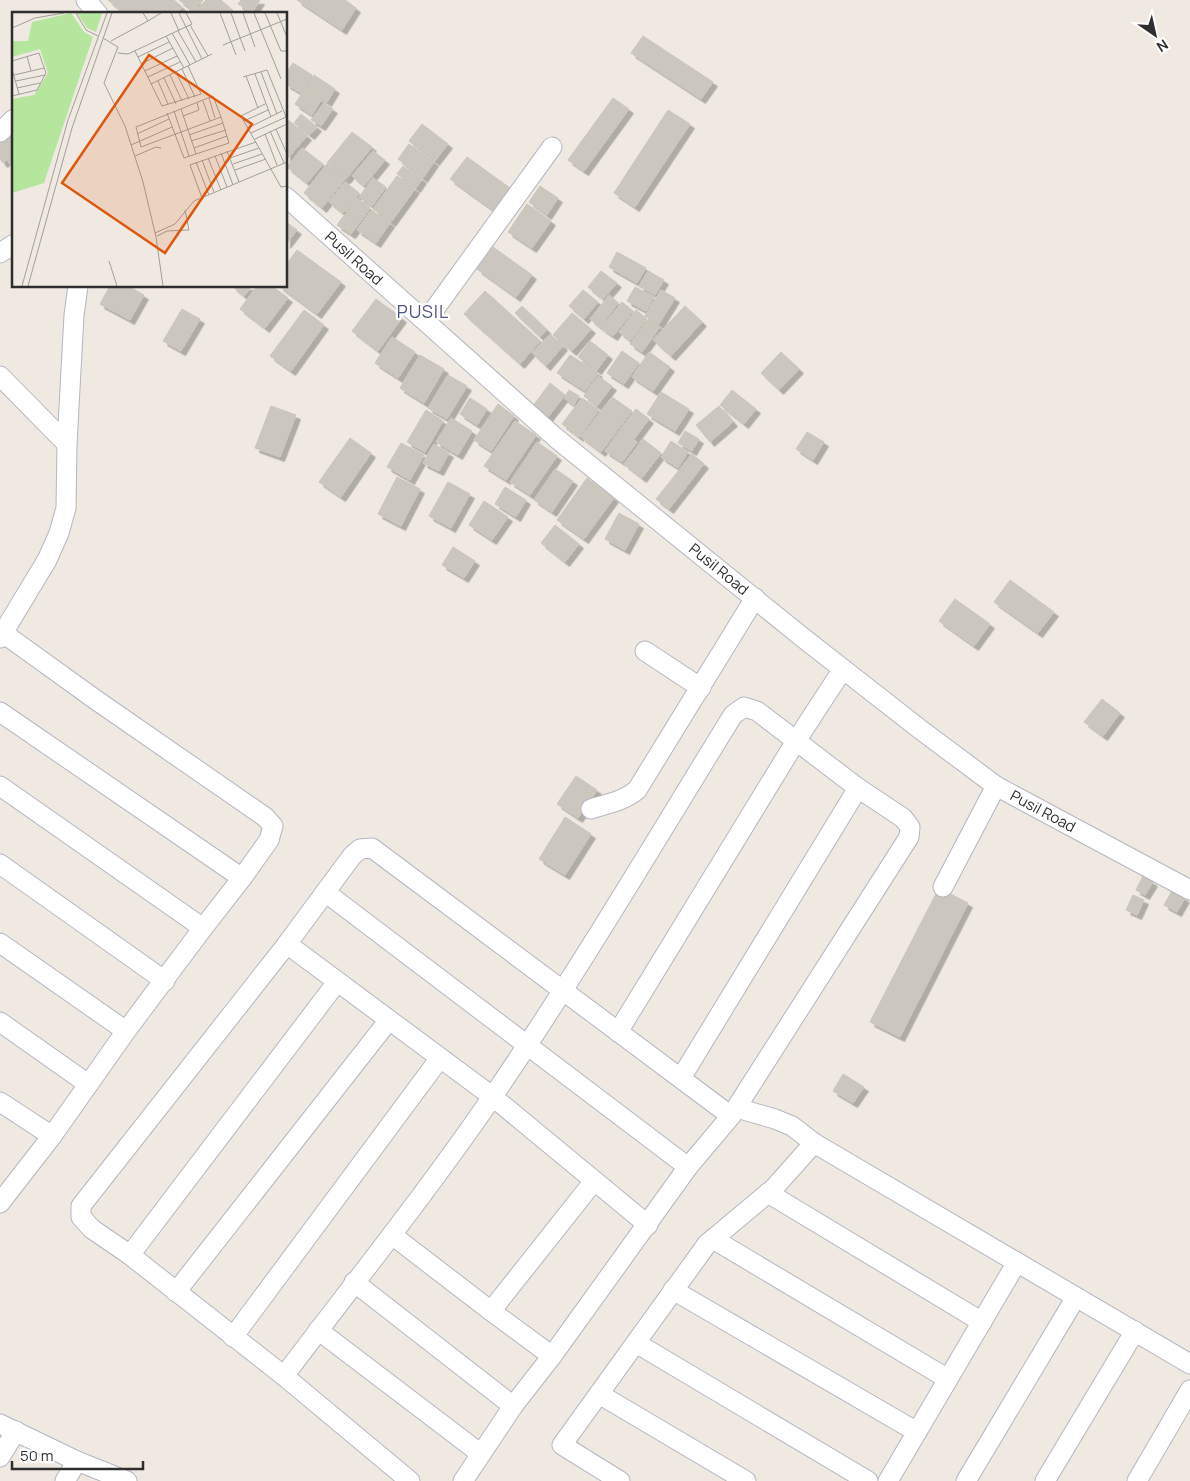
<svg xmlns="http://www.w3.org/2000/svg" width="1190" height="1481" font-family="Manrope,sans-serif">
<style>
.building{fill:#cbc7bf;stroke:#cbc5ba;filter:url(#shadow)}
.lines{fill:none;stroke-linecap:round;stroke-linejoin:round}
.minor-casing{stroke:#b4b7c1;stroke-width:21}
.minor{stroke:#fff;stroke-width:19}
.labels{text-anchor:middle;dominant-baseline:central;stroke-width:4.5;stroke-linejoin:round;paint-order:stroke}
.street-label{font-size:15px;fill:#2e2e2e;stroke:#fff}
.quarter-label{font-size:18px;letter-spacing:1px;fill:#4d5680;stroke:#fff}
.inset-road{fill:none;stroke:#a29e99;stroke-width:1}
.view{fill:#df570e;fill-opacity:0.15;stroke:#df570e;stroke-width:2.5}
.inset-edge{fill:none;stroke:#2e2e2e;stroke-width:2.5}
</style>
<defs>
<filter id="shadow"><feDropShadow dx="4.5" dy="4.5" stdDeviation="0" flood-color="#0004"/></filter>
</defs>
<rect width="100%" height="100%" fill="#efe9e1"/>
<g class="building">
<path d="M 108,0 L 174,0 L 182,7 L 176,14 L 125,14 Z"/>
<path d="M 179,0 L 203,0 L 194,11 Z"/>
<path d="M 206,0 L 221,0 L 237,14 L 197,14 L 195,12 Z"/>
<path d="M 241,0 L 260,0 L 252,13 L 238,4 Z"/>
<path d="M 297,0 L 345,0 L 356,8 L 342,30 Z"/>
<path d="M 643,36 L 713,82 L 701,99 L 631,53 Z"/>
<path d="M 293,63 L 312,75 L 301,93 L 286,84 L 286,73 Z"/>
<path d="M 314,75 L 335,89 L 327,102 L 306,88 Z"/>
<path d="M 305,89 L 321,100 L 312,115 L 295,104 Z"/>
<path d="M 613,98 L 629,109 L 584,171 L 568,160 Z"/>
<path d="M 324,103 L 333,109 L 321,126 L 311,120 Z"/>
<path d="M 668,110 L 690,124 L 635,207 L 614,193 Z"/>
<path d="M 301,114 L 317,127 L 310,135 L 294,123 Z"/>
<path d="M 286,118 L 307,136 L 287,159 L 286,158 Z"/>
<path d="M 422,124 L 448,144 L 435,161 L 409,141 Z"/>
<path d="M 14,132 L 14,167 L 13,168 L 7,160 L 3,163 L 0,159 L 0,142 Z"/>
<path d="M 352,132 L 372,147 L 346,179 L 327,163 Z"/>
<path d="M 409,144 L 434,162 L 423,178 L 398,159 Z"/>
<path d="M 302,148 L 323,164 L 307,183 L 287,167 Z"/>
<path d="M 373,151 L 385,160 L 364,186 L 352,176 Z"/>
<path d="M 467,157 L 510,188 L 493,210 L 450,179 Z"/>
<path d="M 327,164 L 345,179 L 322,208 L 304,193 Z"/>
<path d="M 403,166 L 422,179 L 416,188 L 397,174 Z"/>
<path d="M 397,176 L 415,189 L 391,222 L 373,209 Z"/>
<path d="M 373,178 L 386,187 L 372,206 L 359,197 Z"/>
<path d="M 345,182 L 359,193 L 343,213 L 329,202 Z"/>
<path d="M 540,186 L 558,198 L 547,215 L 529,202 Z"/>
<path d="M 356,197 L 370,208 L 360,222 L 346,212 Z"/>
<path d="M 527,204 L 551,221 L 532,248 L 508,232 Z"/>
<path d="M 371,210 L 390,223 L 376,243 L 357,230 Z"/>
<path d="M 346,213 L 360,222 L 351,234 L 337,225 Z"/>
<path d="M 286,222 L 297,230 L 286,244 Z"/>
<path d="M 493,247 L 532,275 L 516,297 L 477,269 Z"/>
<path d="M 297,250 L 341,282 L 317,314 L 279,286 L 286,286 L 286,265 Z"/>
<path d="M 617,252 L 646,268 L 637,283 L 609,267 Z"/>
<path d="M 601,271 L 617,283 L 603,299 L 588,287 Z"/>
<path d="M 648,271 L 664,280 L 655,295 L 639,286 Z"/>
<path d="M 110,286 L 128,286 L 144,295 L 130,320 L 100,304 Z"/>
<path d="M 232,286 L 252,286 L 244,296 Z"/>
<path d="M 257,286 L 272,286 L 288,298 L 265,328 L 240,309 Z"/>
<path d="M 635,287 L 654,297 L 646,311 L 627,301 Z"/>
<path d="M 583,290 L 598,302 L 584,319 L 569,306 Z"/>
<path d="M 661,290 L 675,298 L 659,324 L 645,316 Z"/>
<path d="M 485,291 L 540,341 L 520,364 L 464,314 Z"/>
<path d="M 609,295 L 618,303 L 600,327 L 590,319 Z"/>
<path d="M 376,299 L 402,318 L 378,351 L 352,331 Z"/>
<path d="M 622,302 L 633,311 L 613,336 L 601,328 Z"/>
<path d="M 522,306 L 547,330 L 540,337 L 515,313 Z"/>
<path d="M 685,306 L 702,322 L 671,356 L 653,340 Z"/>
<path d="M 182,309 L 200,319 L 181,351 L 163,341 Z"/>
<path d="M 304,310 L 324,325 L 291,371 L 270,356 Z"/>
<path d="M 636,310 L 647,319 L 630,341 L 619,332 Z"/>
<path d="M 572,313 L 591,329 L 572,351 L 553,335 Z"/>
<path d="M 649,319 L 660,327 L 642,352 L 630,344 Z"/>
<path d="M 550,334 L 563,346 L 546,366 L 532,353 Z"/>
<path d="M 392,337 L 415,352 L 398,378 L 375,363 Z"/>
<path d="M 590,341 L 608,355 L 597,370 L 578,357 Z"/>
<path d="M 622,351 L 639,363 L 624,384 L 607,373 Z"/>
<path d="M 649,352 L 670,367 L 653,391 L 632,377 Z"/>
<path d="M 781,352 L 799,369 L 779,390 L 761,373 Z"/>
<path d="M 420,355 L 444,369 L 424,403 L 400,388 Z"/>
<path d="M 570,355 L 598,373 L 585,391 L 557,373 Z"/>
<path d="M 448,375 L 467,386 L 447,419 L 428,408 Z"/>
<path d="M 598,376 L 612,386 L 597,406 L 584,396 Z"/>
<path d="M 550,383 L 565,395 L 548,417 L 533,406 Z"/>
<path d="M 569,390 L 579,396 L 574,405 L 564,398 Z"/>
<path d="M 732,390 L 756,409 L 744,424 L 720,405 Z"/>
<path d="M 661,392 L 689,409 L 675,431 L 647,414 Z"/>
<path d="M 612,397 L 632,411 L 601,452 L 581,437 Z"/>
<path d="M 470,398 L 487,409 L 477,425 L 460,414 Z"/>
<path d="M 582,398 L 599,410 L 579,437 L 562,424 Z"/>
<path d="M 498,404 L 514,416 L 491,451 L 474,440 Z"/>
<path d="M 271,406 L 296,415 L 280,457 L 255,448 Z"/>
<path d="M 719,406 L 733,422 L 710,442 L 696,425 Z"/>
<path d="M 636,409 L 649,419 L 634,439 L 621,429 Z"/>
<path d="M 426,410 L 443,421 L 425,452 L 407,442 Z"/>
<path d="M 451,418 L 472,431 L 458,455 L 436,442 Z"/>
<path d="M 515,421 L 536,435 L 506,480 L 484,466 Z"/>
<path d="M 620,430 L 637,442 L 622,462 L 605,451 Z"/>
<path d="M 685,431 L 699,439 L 692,451 L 678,443 Z"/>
<path d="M 807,432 L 824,442 L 813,460 L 796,449 Z"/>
<path d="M 350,438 L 371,453 L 341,497 L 319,482 Z"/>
<path d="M 643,439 L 661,453 L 642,478 L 624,464 Z"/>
<path d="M 671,441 L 688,452 L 678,468 L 661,457 Z"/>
<path d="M 537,442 L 557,456 L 530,495 L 510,482 Z"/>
<path d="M 401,443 L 424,455 L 410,480 L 387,467 Z"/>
<path d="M 434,444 L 449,453 L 439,471 L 423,463 Z"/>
<path d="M 692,454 L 704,464 L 669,509 L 656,499 Z"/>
<path d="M 555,469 L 573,481 L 552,512 L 534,500 Z"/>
<path d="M 397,477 L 420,489 L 401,526 L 378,514 Z"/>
<path d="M 587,478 L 614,498 L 584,539 L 557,520 Z"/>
<path d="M 448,482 L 470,494 L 451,528 L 429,516 Z"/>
<path d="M 505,487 L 526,500 L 516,517 L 495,504 Z"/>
<path d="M 484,501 L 508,517 L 492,540 L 469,525 Z"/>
<path d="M 619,513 L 639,524 L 625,550 L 605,539 Z"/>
<path d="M 555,525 L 579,544 L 565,562 L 541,543 Z"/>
<path d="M 453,547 L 475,561 L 464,578 L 442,565 Z"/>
<path d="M 1010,580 L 1054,612 L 1038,633 L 994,602 Z"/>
<path d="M 955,599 L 990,624 L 974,646 L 939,621 Z"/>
<path d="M 1102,699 L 1120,713 L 1103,736 L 1084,722 Z"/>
<path d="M 576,776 L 597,790 L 578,818 L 557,804 Z"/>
<path d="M 565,817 L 591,834 L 565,875 L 539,859 Z"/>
<path d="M 1143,876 L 1153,882 L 1145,895 L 1136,890 Z"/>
<path d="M 939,888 L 968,903 L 900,1037 L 870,1022 Z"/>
<path d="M 1172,891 L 1185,898 L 1177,912 L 1164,905 Z"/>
<path d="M 1133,895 L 1144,900 L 1137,915 L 1126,910 Z"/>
<path d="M 843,1074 L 864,1087 L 853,1103 L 833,1091 Z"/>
</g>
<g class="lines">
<defs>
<g id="minor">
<path d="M 86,0 L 98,14"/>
<path d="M 0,132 L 14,119"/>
<path d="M 286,197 L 556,438 L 802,637 L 921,730 L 996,786 L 1190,890"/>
<path d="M 0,253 L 14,244"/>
<path d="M 426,321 L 552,147"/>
<path d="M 0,376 L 67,444"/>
<path d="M 0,638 L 47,560 L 59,533 L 66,508 L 67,444 L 74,315 L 78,286"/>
<path d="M 645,651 L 701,688"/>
<path d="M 0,712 L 242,878"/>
<path d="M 0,786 L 203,928"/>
<path d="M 591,809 C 606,804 624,801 637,790 L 755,598"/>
<path d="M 0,864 L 165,981"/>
<path d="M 943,887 L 996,786"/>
<path d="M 325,892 L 688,1167"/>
<path d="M 0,943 L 126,1031"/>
<path d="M 287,944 L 493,1097 L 648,1225"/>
<path d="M 0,1022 L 88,1084"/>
<path d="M 618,1032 L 796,741 L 843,669"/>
<path d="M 681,1078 L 858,788"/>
<path d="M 0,1102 L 52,1136"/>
<path d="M 737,1108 L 775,1119 L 792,1126 L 814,1143 L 1190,1364"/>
<path d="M 768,1193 L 982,1322"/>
<path d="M 0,1203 L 52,1136 L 126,1031 L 203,928 L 242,878 L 269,840 L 273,826 L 265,817 L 96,700 L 3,633"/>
<path d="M 392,1235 L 491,1311"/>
<path d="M 713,1239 L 948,1379"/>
<path d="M 130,1255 L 337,982"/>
<path d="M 354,1282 L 513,1406"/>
<path d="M 673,1290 L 917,1432"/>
<path d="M 176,1292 L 389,1020"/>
<path d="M 318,1330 L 481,1454"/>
<path d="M 233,1337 L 440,1058"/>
<path d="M 636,1343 L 868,1481"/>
<path d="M 552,1356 L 491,1311 L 594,1181"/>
<path d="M 284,1376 L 130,1255 L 92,1229 L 81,1217 L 81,1206 L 287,944 L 352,856 L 360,849 L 372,848 L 731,1116"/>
<path d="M 599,1394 L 746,1481"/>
<path d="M 0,1424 L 77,1461 L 127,1481"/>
<path d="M 0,1457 L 16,1431"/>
<path d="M 65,1481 L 77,1461"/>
<path d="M 410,1481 L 284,1376 C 354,1283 427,1192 493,1096 C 578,972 654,843 733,715 L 744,707 L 757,711 L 858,788 L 903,818 L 910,827 L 909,837 L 731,1116 L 688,1167 L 552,1356 L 513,1406 L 463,1481"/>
<path d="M 620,1481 L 562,1445 L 707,1244 L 774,1188 L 814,1143"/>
<path d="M 888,1481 L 1017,1262"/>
<path d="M 966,1481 L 1076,1297"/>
<path d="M 1045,1481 L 1135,1331"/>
<path d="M 1137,1481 L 1190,1390"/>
</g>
</defs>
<use href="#minor" class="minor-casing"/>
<use href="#minor" class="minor"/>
</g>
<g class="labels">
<g class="street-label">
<text transform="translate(354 258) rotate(42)">Pusil Road</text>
<text transform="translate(719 569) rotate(39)">Pusil Road</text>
<text transform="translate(1043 811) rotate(28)">Pusil Road</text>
</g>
<g class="quarter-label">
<text x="423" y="311">PUSIL</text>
</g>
</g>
<g transform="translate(12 12)">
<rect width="275" height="275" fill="#efe9e1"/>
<path d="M 65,1 L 90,1 L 84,20 L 75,16 Z" fill="#b6e59e"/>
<path d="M 59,1 L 72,20 L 81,25 L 32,171 L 0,181 L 0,87 L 22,83 L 36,61 L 28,37 L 0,45 L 0,29 L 16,29 L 20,10 Z" fill="#b6e59e"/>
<path class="inset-road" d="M 64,1 L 74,18 L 86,24M 159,1 L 167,19M 167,1 L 190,47M 208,1 L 224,43M 219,1 L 233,39M 231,1 L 243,35M 242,1 L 269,67M 253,1 L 269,39 L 275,39M 265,1 L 275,25M 136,9 L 149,1M 178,13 L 196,44M 0,16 L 23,6 L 52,1M 166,19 L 184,50M 160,21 L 178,53M 154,24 L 172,56M 91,26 L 106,35 L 92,71 L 113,114 L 131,170 L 144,225 L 151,274M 99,29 L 136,9 L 131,1M 211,33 L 275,7M 123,39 L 150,94 L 189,82 L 176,54M 106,41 L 116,42 L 180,12 L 174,1M 15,44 L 19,59M 126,45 L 157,30M 0,49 L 27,41 L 34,61 L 25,78 L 0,84M 129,52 L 161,36M 0,57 L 7,82M 170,57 L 183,85M 133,59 L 165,44M 164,60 L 177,87M 249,60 L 265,102M 243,62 L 259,105M 2,63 L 32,56M 158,63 L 170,89M 234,64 L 246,96M 136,65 L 168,50M 231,65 L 255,58 L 275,107M 152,66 L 164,92M 4,69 L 33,63M 146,69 L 156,92M 139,72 L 200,42M 5,76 L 28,71M 201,84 L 209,105 L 129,135 L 124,115 ZM 197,86 L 203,106M 191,89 L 198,109M 253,92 L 229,104 L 269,175 L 275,174M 169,97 L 184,142M 162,99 L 177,144M 155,101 L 172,146 L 217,131 L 209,105M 171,104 L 187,98 L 185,91M 232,109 L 256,98M 236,116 L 270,99M 264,117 L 275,142M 258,119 L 272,151M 239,121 L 274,105M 125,122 L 157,107M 253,122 L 265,153M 177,123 L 211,111M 243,127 L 275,112M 179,129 L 214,118M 119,133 L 160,115M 182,136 L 215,124M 215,139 L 227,170M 209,141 L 221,173M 123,144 L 144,135 L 149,136M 203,144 L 215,175M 196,146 L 209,178M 218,146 L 247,136M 190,148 L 202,180M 184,150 L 197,183M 221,152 L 250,142M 223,158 L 254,147M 190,186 L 178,153 L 244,130M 143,221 L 163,212 L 182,189 L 275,150M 145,224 L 155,219 L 177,218 L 173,198M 97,249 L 105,274M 10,274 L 56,108 L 95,1M 16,274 L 60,116 L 100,1"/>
<path class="view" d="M 137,43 L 240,112 L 153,241 L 50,171 Z"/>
<rect width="275" height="275" class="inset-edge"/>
</g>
<g transform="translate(1155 35) rotate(146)" stroke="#ffffff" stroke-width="4" paint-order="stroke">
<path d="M0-4L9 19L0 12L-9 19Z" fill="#2e2e2e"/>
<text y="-8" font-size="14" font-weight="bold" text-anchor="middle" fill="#2e2e2e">N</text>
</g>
<path d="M12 1461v8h131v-8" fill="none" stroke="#2e2e2e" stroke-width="2.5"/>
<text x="20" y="1461" font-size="15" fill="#2e2e2e" stroke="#ffffff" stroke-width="4" paint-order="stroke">50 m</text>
</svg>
